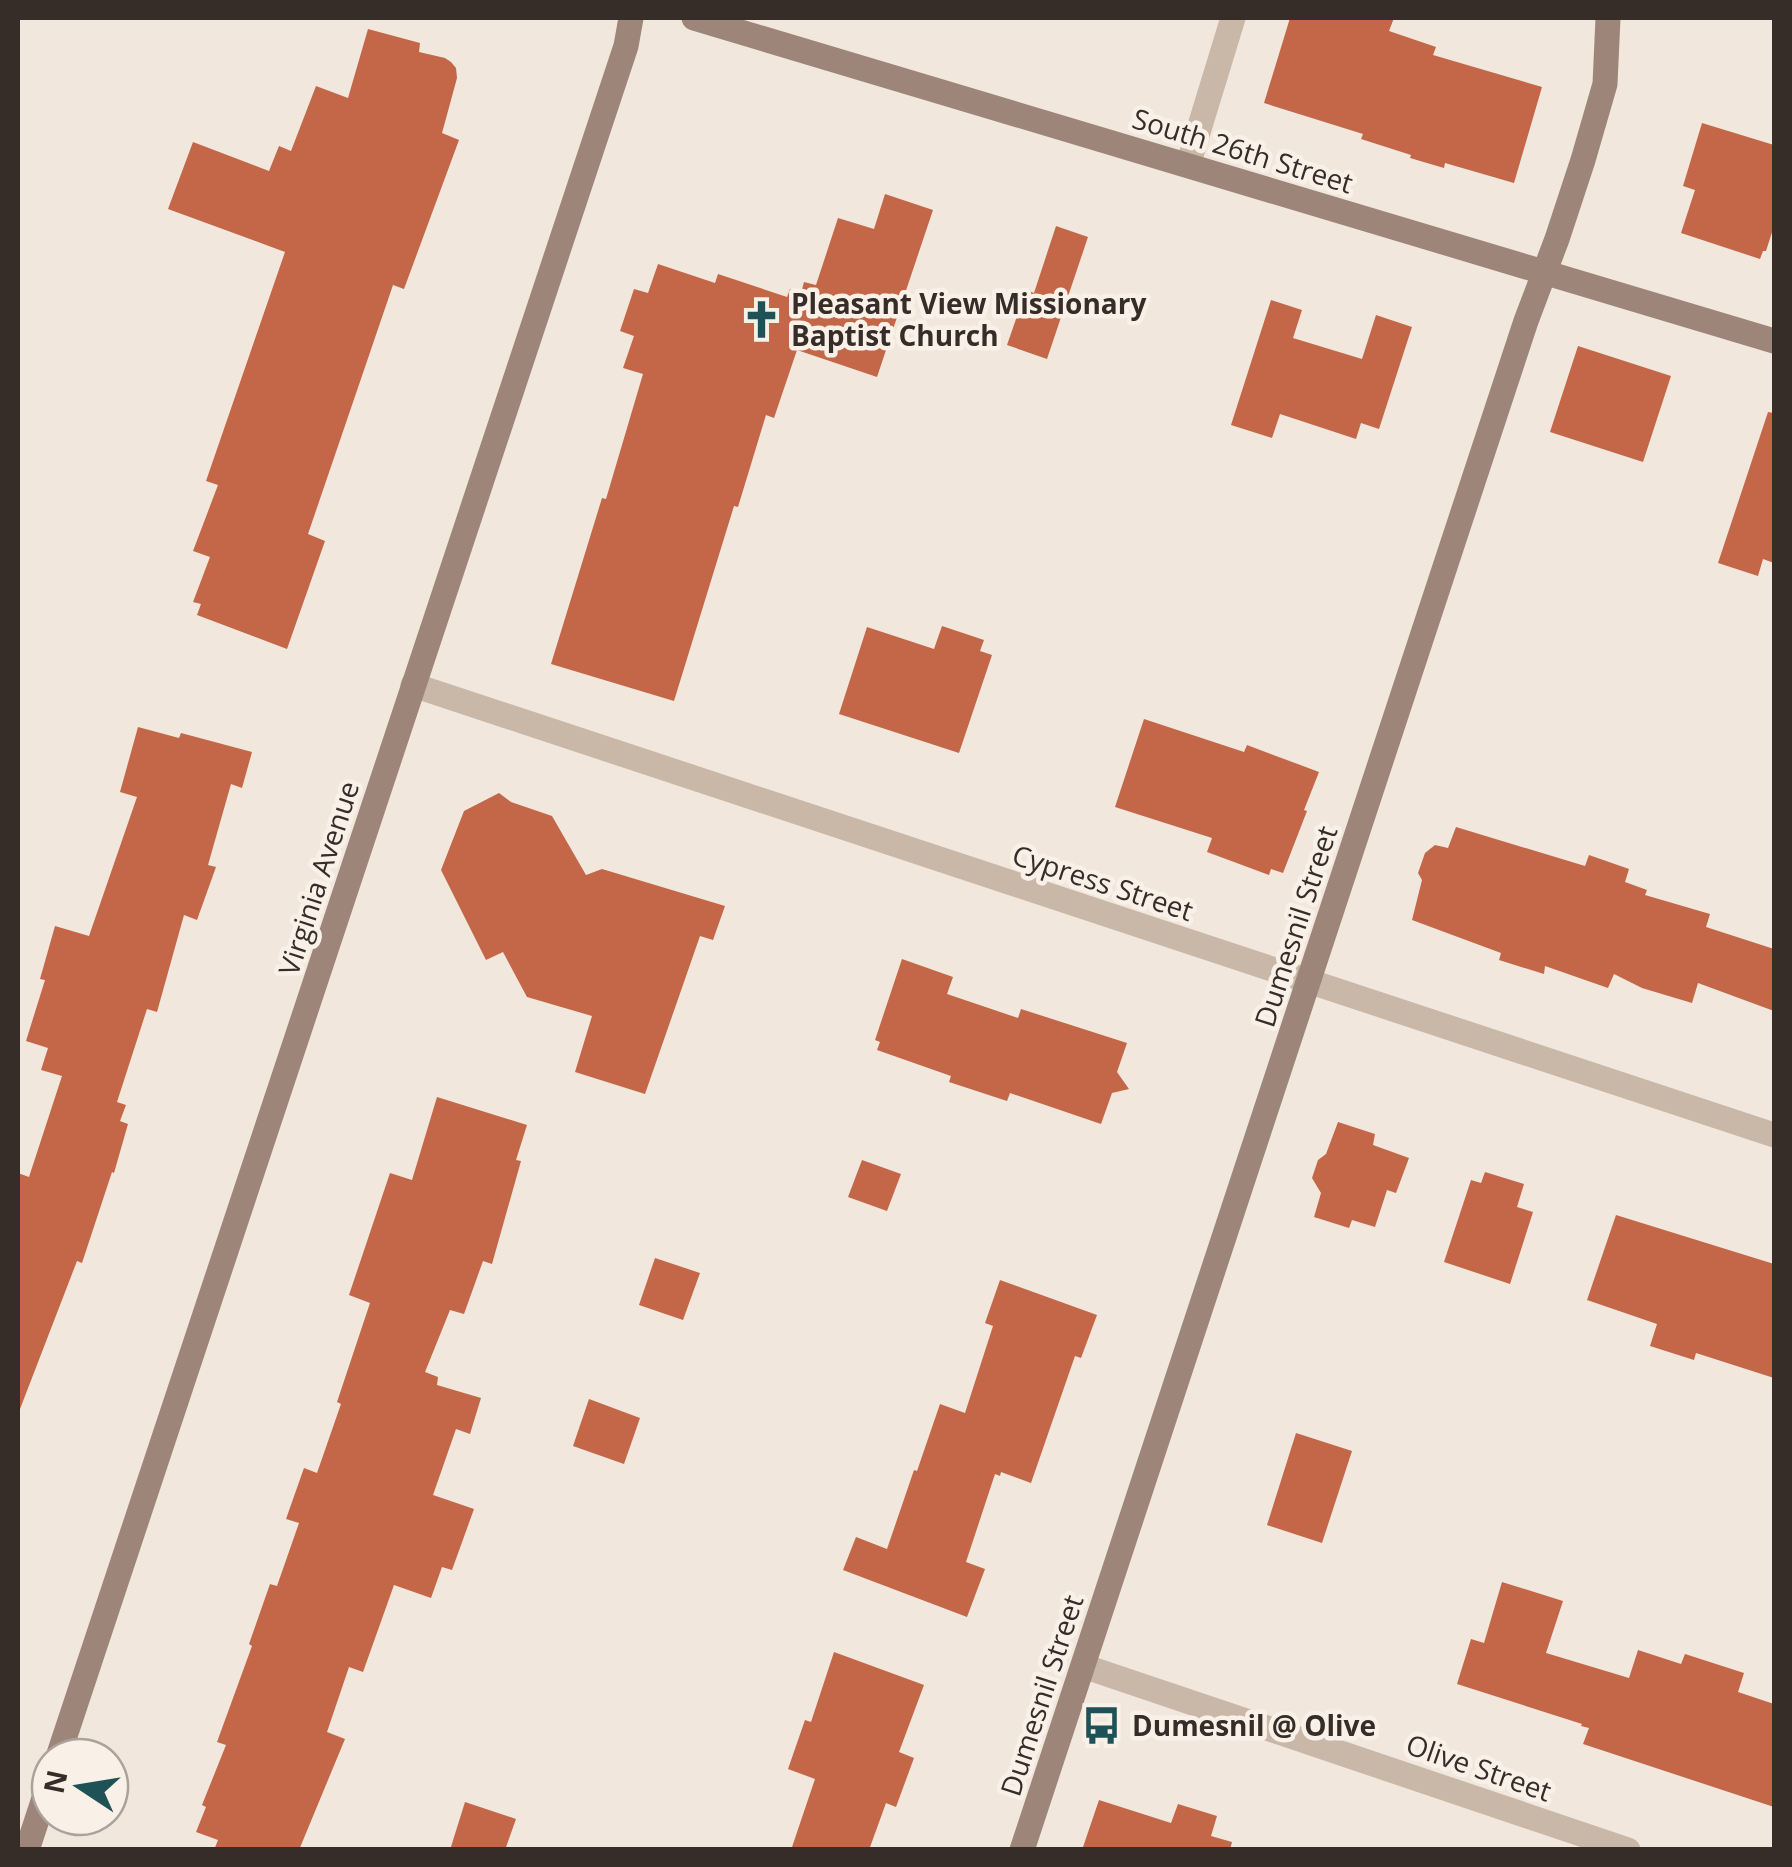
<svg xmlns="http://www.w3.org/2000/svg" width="1792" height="1867" font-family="'Open Sans',sans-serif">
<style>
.building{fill:#c36748}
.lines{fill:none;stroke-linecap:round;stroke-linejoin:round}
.street{stroke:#c9b7a8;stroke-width:25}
.secondary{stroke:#9d8679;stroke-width:25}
.labels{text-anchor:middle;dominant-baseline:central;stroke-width:9;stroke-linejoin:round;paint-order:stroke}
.street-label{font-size:28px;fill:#362c28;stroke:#f9f1e8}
.poi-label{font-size:28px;font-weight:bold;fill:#362c28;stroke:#f9f1e8;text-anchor:start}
</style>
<rect width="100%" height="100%" fill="#f1e7dc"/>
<g class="building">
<path d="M 1290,18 L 1394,18 L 1389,31 L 1436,47 L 1433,55 L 1542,87 L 1514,183 L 1445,163 L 1444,168 L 1410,158 L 1411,155 L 1361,139 L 1363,134 L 1264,103 Z"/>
<path d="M 368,29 L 420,43 L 419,52 L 445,58 L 451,62 L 456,68 L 457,78 L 442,133 L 459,140 L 404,289 L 393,285 L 308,534 L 325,541 L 287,649 L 197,615 L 201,604 L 193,602 L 210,557 L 193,551 L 218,485 L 206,481 L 285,252 L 168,209 L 193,142 L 269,171 L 279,146 L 291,151 L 316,86 L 348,98 Z"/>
<path d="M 1702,123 L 1774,145 L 1774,226 L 1766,251 L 1763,251 L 1760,259 L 1681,233 L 1695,190 L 1683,186 Z"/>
<path d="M 885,194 L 933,210 L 877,377 L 797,350 L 774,418 L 766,415 L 738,507 L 734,506 L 674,701 L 551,664 L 602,498 L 606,499 L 643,374 L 623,368 L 634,336 L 620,331 L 634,289 L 648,293 L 658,264 L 715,283 L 718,274 L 787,297 L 790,289 L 801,293 L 804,282 L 816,285 L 838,218 L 874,229 Z"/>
<path d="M 1056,226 L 1088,237 L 1047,359 L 1007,345 L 1026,290 L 1034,293 Z"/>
<path d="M 1271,300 L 1302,310 L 1293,338 L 1362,359 L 1376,315 L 1412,327 L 1379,429 L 1361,423 L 1356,439 L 1280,414 L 1272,438 L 1231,425 Z"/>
<path d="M 1578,346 L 1671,376 L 1643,462 L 1550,432 Z"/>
<path d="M 1768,412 L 1774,413 L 1774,563 L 1763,559 L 1758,576 L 1718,563 Z"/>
<path d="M 942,626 L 984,640 L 980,651 L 992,655 L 959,753 L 839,714 L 867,627 L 934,649 Z"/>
<path d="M 1144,719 L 1244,752 L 1247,745 L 1319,772 L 1304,810 L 1307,811 L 1283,873 L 1271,869 L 1269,875 L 1207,852 L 1212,838 L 1115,807 Z"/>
<path d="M 138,727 L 179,738 L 181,733 L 252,752 L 242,788 L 231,784 L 208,865 L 216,867 L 197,920 L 184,915 L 157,1012 L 147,1009 L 117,1102 L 126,1105 L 120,1121 L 128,1124 L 114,1173 L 112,1172 L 82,1263 L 77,1261 L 20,1409 L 18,1409 L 18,1173 L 29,1177 L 62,1076 L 41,1070 L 48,1048 L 26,1041 L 45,980 L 40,979 L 55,926 L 89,936 L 137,797 L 120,792 Z"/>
<path d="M 499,793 L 511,802 L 552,816 L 586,875 L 602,869 L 725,906 L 713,940 L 700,936 L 645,1094 L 575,1072 L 592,1016 L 527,997 L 503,952 L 486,960 L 441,870 L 464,811 Z"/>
<path d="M 1456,827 L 1585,866 L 1589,855 L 1629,869 L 1625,882 L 1647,890 L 1645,895 L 1710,914 L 1706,927 L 1774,949 L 1774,1011 L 1698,983 L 1692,1003 L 1642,988 L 1614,974 L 1608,988 L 1545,966 L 1544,974 L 1499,960 L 1501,953 L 1412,920 L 1422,880 L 1418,873 L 1425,853 L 1435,845 L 1448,848 Z"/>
<path d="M 902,959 L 953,977 L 947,994 L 1018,1018 L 1021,1009 L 1127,1043 L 1117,1072 L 1129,1089 L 1112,1093 L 1101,1124 L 1010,1093 L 1007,1101 L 949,1082 L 951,1076 L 877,1050 L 880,1042 L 875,1040 Z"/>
<path d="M 437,1097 L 527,1125 L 516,1160 L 521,1161 L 492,1264 L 483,1261 L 464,1314 L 450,1310 L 425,1372 L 438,1377 L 437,1385 L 481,1398 L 470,1434 L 456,1429 L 433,1495 L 474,1509 L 452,1570 L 442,1567 L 431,1598 L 394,1585 L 363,1672 L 349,1667 L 327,1732 L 345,1739 L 299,1850 L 214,1850 L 218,1840 L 196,1832 L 206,1807 L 202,1805 L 226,1745 L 217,1742 L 252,1646 L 249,1644 L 270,1584 L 277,1586 L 299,1523 L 286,1519 L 304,1468 L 317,1473 L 341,1404 L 337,1402 L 370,1303 L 349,1295 L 390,1173 L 412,1180 Z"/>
<path d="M 1338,1122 L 1375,1134 L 1373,1145 L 1409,1158 L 1396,1193 L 1387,1190 L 1375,1227 L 1352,1220 L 1349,1228 L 1314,1217 L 1321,1193 L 1312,1178 L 1318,1160 L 1326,1154 Z"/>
<path d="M 862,1160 L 901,1174 L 887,1211 L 848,1197 Z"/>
<path d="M 1485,1172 L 1524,1184 L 1517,1207 L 1533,1212 L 1510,1284 L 1444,1262 L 1471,1180 L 1481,1183 Z"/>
<path d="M 1616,1215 L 1774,1264 L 1774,1378 L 1696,1353 L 1694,1360 L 1650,1346 L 1657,1324 L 1587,1300 Z"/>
<path d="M 655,1258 L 700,1273 L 683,1320 L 639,1305 Z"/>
<path d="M 1000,1280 L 1097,1315 L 1081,1358 L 1075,1356 L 1031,1483 L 1001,1472 L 1000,1476 L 995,1474 L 966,1562 L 985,1569 L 967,1617 L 843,1570 L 856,1537 L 887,1549 L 914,1470 L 917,1471 L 940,1404 L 965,1413 L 993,1326 L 985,1323 Z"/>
<path d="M 589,1399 L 640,1418 L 624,1464 L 573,1446 Z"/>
<path d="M 1296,1433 L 1352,1451 L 1322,1543 L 1267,1525 Z"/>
<path d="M 1502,1582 L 1563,1601 L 1546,1653 L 1629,1678 L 1638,1650 L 1681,1664 L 1685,1654 L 1744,1673 L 1738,1692 L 1774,1704 L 1774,1807 L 1583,1744 L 1589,1728 L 1581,1726 L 1582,1724 L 1457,1684 L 1471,1639 L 1484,1643 Z"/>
<path d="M 834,1652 L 924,1685 L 899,1752 L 914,1758 L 896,1807 L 886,1803 L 869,1850 L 791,1850 L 815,1779 L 788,1769 L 805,1720 L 811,1722 Z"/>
<path d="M 1099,1800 L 1171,1823 L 1178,1804 L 1217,1816 L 1211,1836 L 1232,1842 L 1230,1850 L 1082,1850 Z"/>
<path d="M 465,1802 L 516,1819 L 505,1850 L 450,1850 Z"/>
</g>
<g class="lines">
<g class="street">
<path d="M 1188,165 L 1233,18"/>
<path d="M 413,685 L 1774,1135"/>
<path d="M 1083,1666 L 1628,1850"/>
</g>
<g class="secondary">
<path d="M 694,18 L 1774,341"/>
<path d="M 58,1757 L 626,46 L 631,18"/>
<path d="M 27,1850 L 50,1780"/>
<path d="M 1022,1850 L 1526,321 L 1557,239 L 1583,160 L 1605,84 L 1608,18"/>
</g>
</g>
<defs>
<symbol id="church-bare" viewBox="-9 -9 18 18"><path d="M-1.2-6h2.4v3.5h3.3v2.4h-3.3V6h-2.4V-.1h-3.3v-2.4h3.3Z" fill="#1e5256" stroke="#f9f1e8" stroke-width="2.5" paint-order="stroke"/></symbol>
<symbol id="bus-bare" viewBox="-9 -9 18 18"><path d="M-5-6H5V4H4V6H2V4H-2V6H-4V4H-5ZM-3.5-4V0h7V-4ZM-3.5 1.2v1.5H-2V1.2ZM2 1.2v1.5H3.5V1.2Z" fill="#1e5256" stroke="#f9f1e8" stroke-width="2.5" paint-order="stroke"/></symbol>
</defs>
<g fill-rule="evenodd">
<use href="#church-bare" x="734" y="292" width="55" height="55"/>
<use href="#bus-bare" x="1074" y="1698" width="55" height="55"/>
</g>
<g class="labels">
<g class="street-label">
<text transform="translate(1243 150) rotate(17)">South 26th Street</text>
<text transform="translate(318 878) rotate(-72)">Virginia Avenue</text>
<text transform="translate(1103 882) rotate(18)">Cypress Street</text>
<text transform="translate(1295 926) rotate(-72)">Dumesnil Street</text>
<text transform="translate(1041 1695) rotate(-72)">Dumesnil Street</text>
<text transform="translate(1479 1767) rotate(19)">Olive Street</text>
</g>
<g class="poi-label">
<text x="791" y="303">Pleasant View Missionary<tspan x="791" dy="32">Baptist Church</tspan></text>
<text x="1132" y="1725">Dumesnil @ Olive</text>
</g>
</g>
<rect width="1792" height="1867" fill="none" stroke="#362c28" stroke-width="40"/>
<g transform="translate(80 1787) rotate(282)"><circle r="48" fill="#f9f1e8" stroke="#aba29b" stroke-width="2.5"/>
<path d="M0-8L18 38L0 25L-18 38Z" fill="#1e5256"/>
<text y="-15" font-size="28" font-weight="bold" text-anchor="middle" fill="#362c28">N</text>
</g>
</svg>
